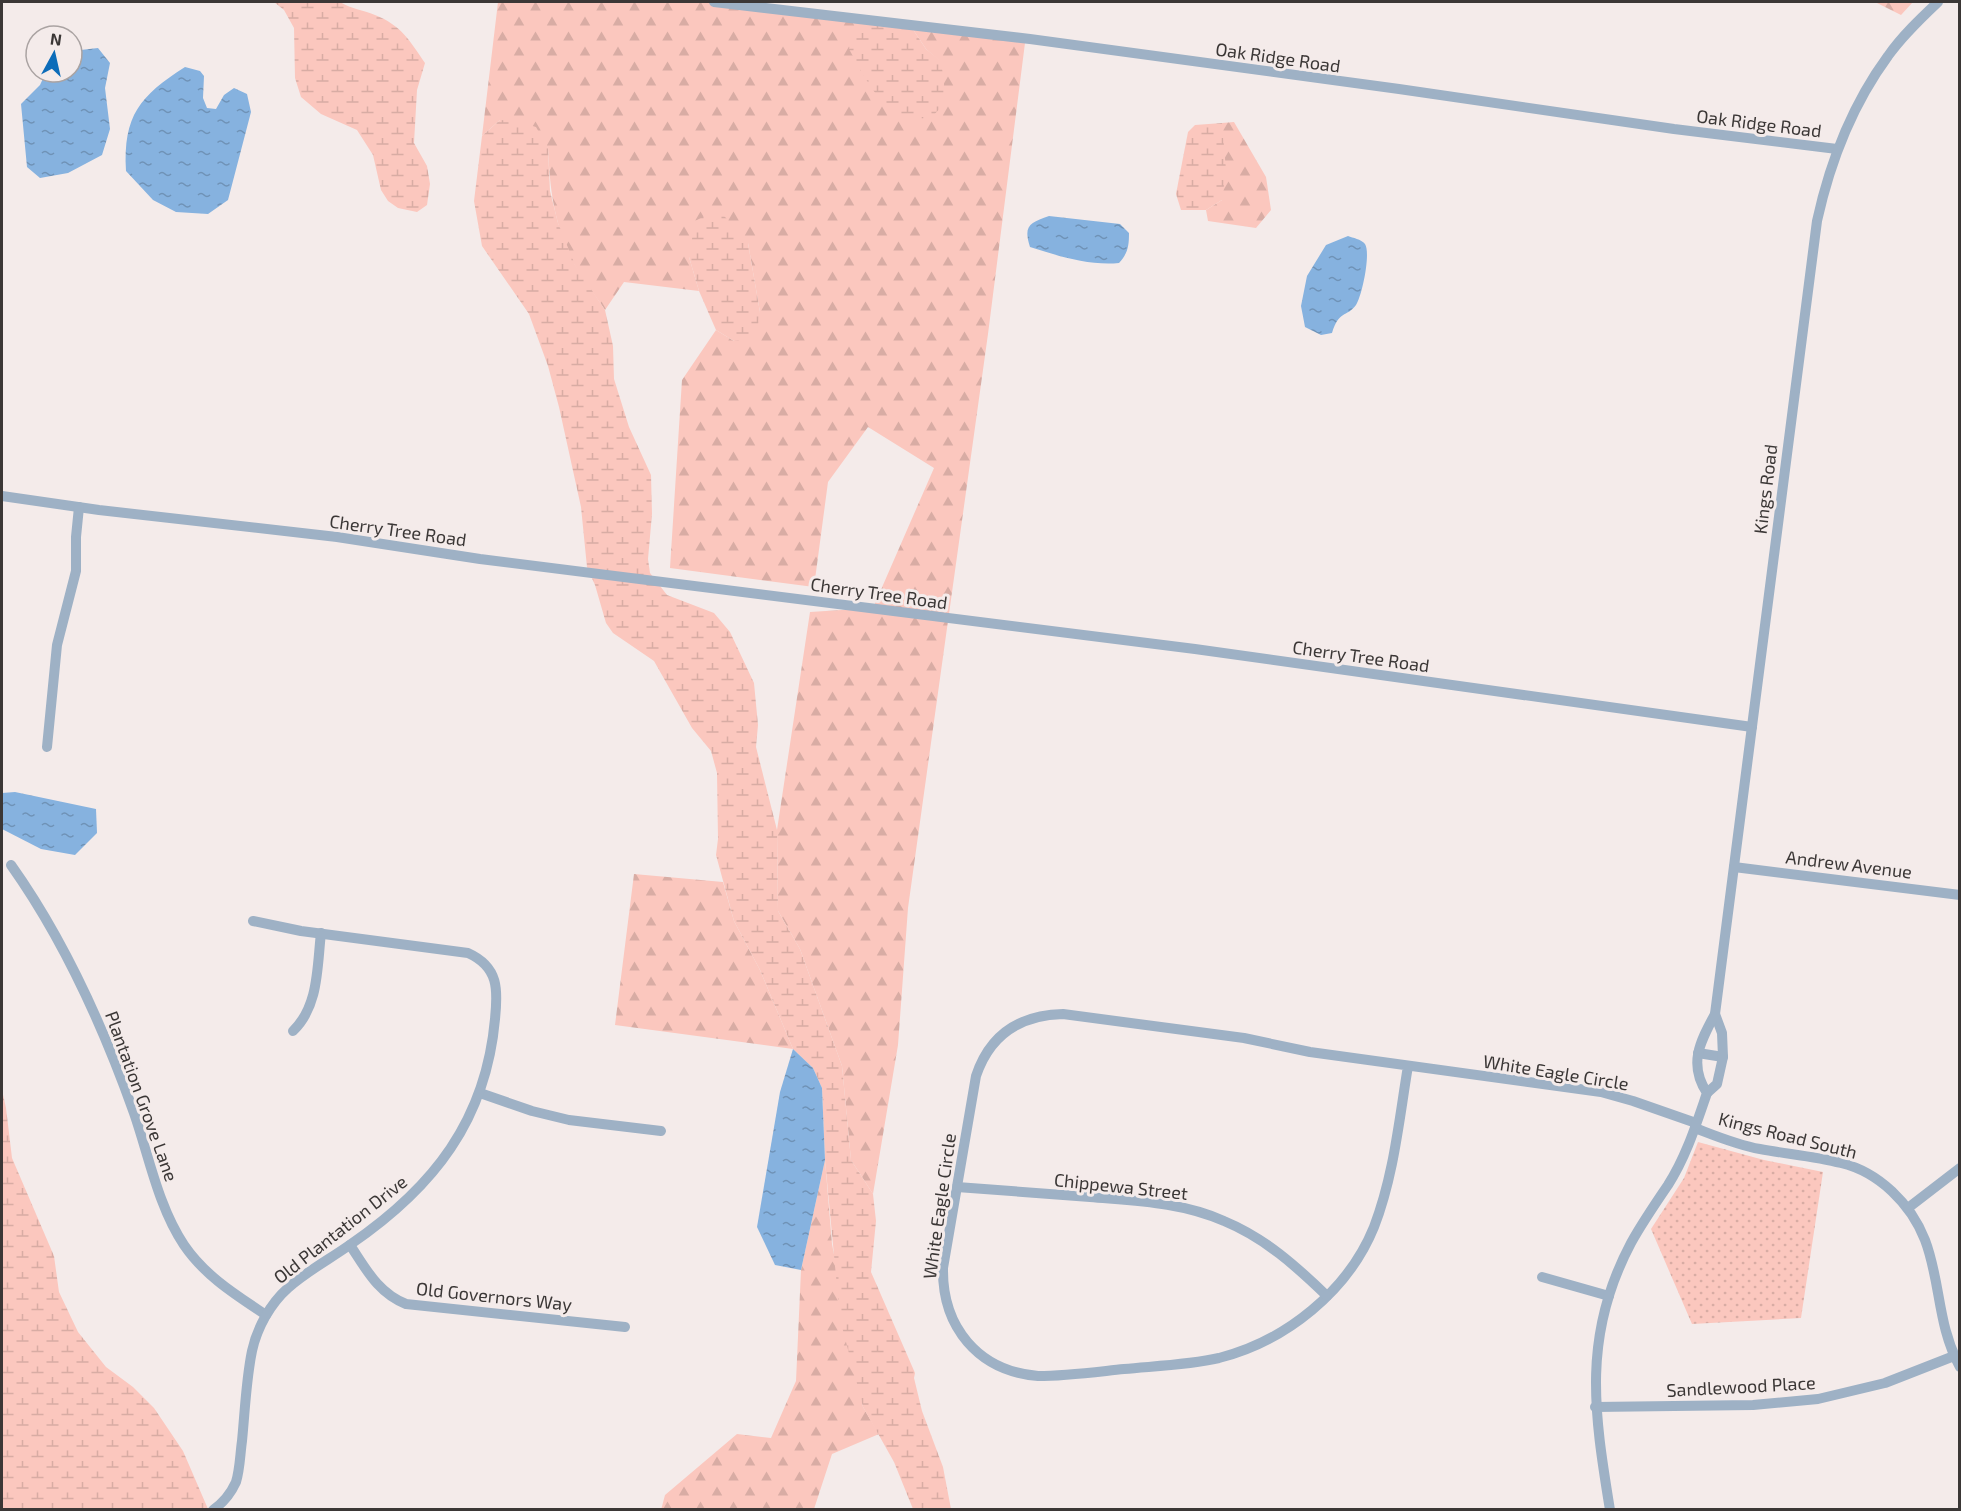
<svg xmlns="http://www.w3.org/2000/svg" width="1961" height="1511" font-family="'Exo 2',sans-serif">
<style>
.forest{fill:url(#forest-firs)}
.wetland{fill:url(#wetland-marsh)}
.park{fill:url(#park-dots)}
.water{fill:url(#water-ripples)}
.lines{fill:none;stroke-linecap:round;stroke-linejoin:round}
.minor{stroke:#9eb1c5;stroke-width:10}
.labels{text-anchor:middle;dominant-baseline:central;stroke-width:6;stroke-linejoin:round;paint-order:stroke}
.street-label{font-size:18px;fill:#3b3736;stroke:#f4ebea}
</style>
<defs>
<pattern id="forest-firs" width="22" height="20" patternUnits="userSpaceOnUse" patternTransform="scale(1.5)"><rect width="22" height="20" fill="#fbc7be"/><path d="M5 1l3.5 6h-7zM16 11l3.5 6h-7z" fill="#d8aca4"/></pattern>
<pattern id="wetland-marsh" width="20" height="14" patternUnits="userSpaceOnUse" patternTransform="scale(1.5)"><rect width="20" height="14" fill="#fbc7be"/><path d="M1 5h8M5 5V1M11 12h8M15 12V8" fill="none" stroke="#d8aca4"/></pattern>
<pattern id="park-dots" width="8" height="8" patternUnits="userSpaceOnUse" patternTransform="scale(1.5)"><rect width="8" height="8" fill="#fbc7be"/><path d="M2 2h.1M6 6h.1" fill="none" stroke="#d8aca4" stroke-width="1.8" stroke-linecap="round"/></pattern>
<pattern id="water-ripples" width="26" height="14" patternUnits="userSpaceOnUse" patternTransform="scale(1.5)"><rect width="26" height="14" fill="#86b2df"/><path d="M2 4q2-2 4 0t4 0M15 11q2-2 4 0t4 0" fill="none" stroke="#6f92b6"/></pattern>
</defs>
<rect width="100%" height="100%" fill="#f4ebea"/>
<g class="forest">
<path d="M 498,2 L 711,2 L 858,21 L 941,62 L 926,49 L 912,28 L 1025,43 L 988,334 L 908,908 L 898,1045 L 873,1194 L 851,1160 L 842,1066 L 800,949 L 778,911 L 777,830 L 810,612 L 873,608 L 934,468 L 868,427 L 828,482 L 814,587 L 670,568 L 682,380 L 716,330 L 734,341 L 760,312 L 748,243 L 689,257 L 699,291 L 624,282 L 605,310 C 595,295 583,280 574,264 C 554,224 550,191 548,148 L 500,120 L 482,136 Z"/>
<path d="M 1875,2 L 1913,2 L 1901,15 Z"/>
<path d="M 1234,122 L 1266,177 L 1271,210 L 1256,228 L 1208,221 L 1206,210 L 1222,200 L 1222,123 Z"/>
<path d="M 634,874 L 723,882 L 734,921 L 760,970 L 793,1049 L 615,1025 Z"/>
<path d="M 825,1160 L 832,1244 L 863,1407 L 879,1434 L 832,1454 L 814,1509 L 661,1510 L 665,1495 L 737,1434 L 771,1438 L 796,1381 L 801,1270 Z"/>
</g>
<g class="wetland">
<path d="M 274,2 L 340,2 C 351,9 363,10 375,15 C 401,25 410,41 425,63 L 417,90 L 414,143 L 427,166 L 430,184 L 427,205 L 417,212 L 398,208 L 388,201 L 381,190 L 373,155 L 357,130 L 321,114 L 301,97 L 295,78 L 294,28 L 284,10 Z"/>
<path d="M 858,21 L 912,28 L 926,49 L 941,61 L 944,83 L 943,105 L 931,118 C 923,118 915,119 907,118 C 883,115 860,69 849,49 Z"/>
<path d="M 500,120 L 516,121 L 536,127 L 548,148 L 550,191 L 558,223 L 575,265 L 605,310 L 613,346 L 614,379 L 629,427 L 651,475 L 652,514 L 648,559 L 650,573 L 667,595 L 714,613 L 730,632 L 754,683 L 758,725 L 756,747 L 777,830 L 778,911 L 800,949 L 842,1066 L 851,1160 L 873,1194 L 876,1221 L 871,1272 L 915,1373 L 914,1378 L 922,1411 L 943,1467 L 951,1509 L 913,1509 L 894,1462 L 863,1407 L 840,1319 L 825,1160 L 822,1088 L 813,1068 L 793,1049 L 760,970 L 734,921 L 716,855 L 718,839 L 717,773 L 711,751 L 692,728 L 654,661 L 613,633 L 606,623 L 595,585 L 587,567 L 581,507 L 559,407 L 548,366 L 529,314 L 482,246 L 474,201 L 482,136 Z"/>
<path d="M 1222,123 L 1226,170 L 1222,200 L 1206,210 L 1181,210 L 1176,194 L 1188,132 L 1195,125 Z"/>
<path d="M 718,209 L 748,243 L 760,312 L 757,330 L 749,339 L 734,341 L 716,330 L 699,291 L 689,257 L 695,221 Z"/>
<path d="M 2,1090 L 6,1108 L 12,1158 L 54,1256 L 59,1292 L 78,1332 L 106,1367 L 133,1387 L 154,1408 L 183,1451 L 208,1509 L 2,1509 Z"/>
</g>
<path class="park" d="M 1698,1142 L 1764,1160 L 1823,1172 L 1801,1318 L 1692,1324 L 1651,1229 L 1684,1178 Z"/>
<g class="water">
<path d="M 98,48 L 110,63 L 105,88 L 110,129 L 102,155 L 68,173 L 40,178 L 27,167 L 21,104 L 40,85 L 46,72 L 72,72 L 72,51 Z"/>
<path d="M 185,67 L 200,71 L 204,76 L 203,98 L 207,108 L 216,109 L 224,95 L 234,88 L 247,94 L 251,112 L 228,200 L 208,214 L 176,212 L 153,200 L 126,171 C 123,115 140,96 185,67 Z"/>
<path d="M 1049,216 L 1120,224 L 1129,233 C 1129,246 1128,253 1119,263 C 1090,266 1058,256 1030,247 C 1023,225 1030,223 1049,216 Z"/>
<path d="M 1348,236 C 1353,238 1361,239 1365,244 C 1371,253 1362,296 1356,305 C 1346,318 1339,310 1332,333 L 1321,335 L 1305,327 L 1301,306 L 1307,276 L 1326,245 Z"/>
<path d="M 15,792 L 96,809 L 97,833 L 75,855 L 41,849 L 2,829 L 2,793 Z"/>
<path d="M 793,1049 L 813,1068 L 822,1088 L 825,1160 L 801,1270 L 775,1265 L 757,1227 L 780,1092 Z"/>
</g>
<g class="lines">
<g class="minor">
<path d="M 714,2 L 1030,39 L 1399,89 L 1674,129 L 1837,149"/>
<path d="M 2,496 L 99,510 L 337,537 L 480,559 L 1195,649 L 1752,727"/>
<path d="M 47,747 L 57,645 L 76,571 L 76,537 L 79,507"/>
<path d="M 11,865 C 65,941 103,1026 134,1113 C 149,1156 158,1206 184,1245 C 205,1276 236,1295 266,1315"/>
<path d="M 1734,867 L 1960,895"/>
<path d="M 293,1031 C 319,1006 317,967 321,933"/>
<path d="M 1698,1053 L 1723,1057"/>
<path d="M 1408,1066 C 1399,1120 1394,1175 1374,1227 C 1348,1291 1286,1341 1219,1358 C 1188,1365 1155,1366 1124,1369 C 1095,1372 1066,1376 1038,1376 C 978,1371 942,1327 943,1268 L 976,1076 C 990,1034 1020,1015 1063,1014 L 1244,1038 L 1310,1052 L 1601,1092 L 1633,1101 L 1696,1123"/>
<path d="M 480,1093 L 532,1111 L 569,1120 L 661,1131"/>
<path d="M 1707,1093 L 1717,1084 L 1723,1057 L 1722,1033 L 1715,1014"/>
<path d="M 1695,1128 C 1716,1136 1737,1145 1760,1149 C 1786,1154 1814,1156 1841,1163 C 1879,1172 1911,1204 1925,1240 C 1941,1282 1937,1325 1960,1367"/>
<path d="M 957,1187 C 1001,1190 1045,1194 1090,1197 C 1136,1201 1181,1202 1224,1221 C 1265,1238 1296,1266 1327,1296"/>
<path d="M 1908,1208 L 1960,1168"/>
<path d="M 350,1245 C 366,1269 378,1293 406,1304 L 625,1327"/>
<path d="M 1542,1277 L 1609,1296"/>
<path d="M 1595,1407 L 1753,1405 L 1818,1399 L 1885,1383 L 1954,1356"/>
<path d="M 213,1510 C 223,1503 231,1493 236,1482 C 240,1469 240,1455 242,1441 C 245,1411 246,1380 252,1351 C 257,1328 270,1304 288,1288 C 307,1271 330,1259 351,1244 C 434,1187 486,1120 495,1019 C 498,990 499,967 468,953 L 301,931 L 253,921"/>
<path d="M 1610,1510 C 1594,1412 1582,1335 1631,1243 C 1642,1223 1655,1204 1668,1185 C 1686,1157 1696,1125 1707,1093 C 1688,1064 1700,1042 1715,1014 L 1817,221 C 1830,162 1852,105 1888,56 C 1902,36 1921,18 1938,2"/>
</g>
</g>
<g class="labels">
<g class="street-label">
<text transform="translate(1278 57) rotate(8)">Oak Ridge Road</text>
<text transform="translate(1759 123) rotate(7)">Oak Ridge Road</text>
<text transform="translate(1765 489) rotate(-83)">Kings Road</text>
<text transform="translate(398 530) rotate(8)">Cherry Tree Road</text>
<text transform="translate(879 593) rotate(8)">Cherry Tree Road</text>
<text transform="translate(1361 656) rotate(8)">Cherry Tree Road</text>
<text transform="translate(1849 864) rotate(7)">Andrew Avenue</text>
<text transform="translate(1556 1072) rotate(9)">White Eagle Circle</text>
<text transform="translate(142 1096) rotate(70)">Plantation Grove Lane</text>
<text transform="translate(1788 1135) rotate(14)">Kings Road South</text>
<text transform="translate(1121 1186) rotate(6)">Chippewa Street</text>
<text transform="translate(939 1206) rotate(-82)">White Eagle Circle</text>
<text transform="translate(340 1229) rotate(-38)">Old Plantation Drive</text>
<text transform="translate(494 1296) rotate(6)">Old Governors Way</text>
<text transform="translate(1741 1386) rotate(-3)">Sandlewood Place</text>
</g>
</g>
<rect width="1961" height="1511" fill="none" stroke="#3b3736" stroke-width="6"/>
<g transform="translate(54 54) rotate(8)"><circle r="28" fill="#f4ebea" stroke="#aaa3a2" stroke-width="1.5"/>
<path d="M0-4.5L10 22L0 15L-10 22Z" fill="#0c6cb9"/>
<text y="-9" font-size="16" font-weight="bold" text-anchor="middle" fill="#3b3736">N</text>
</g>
</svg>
